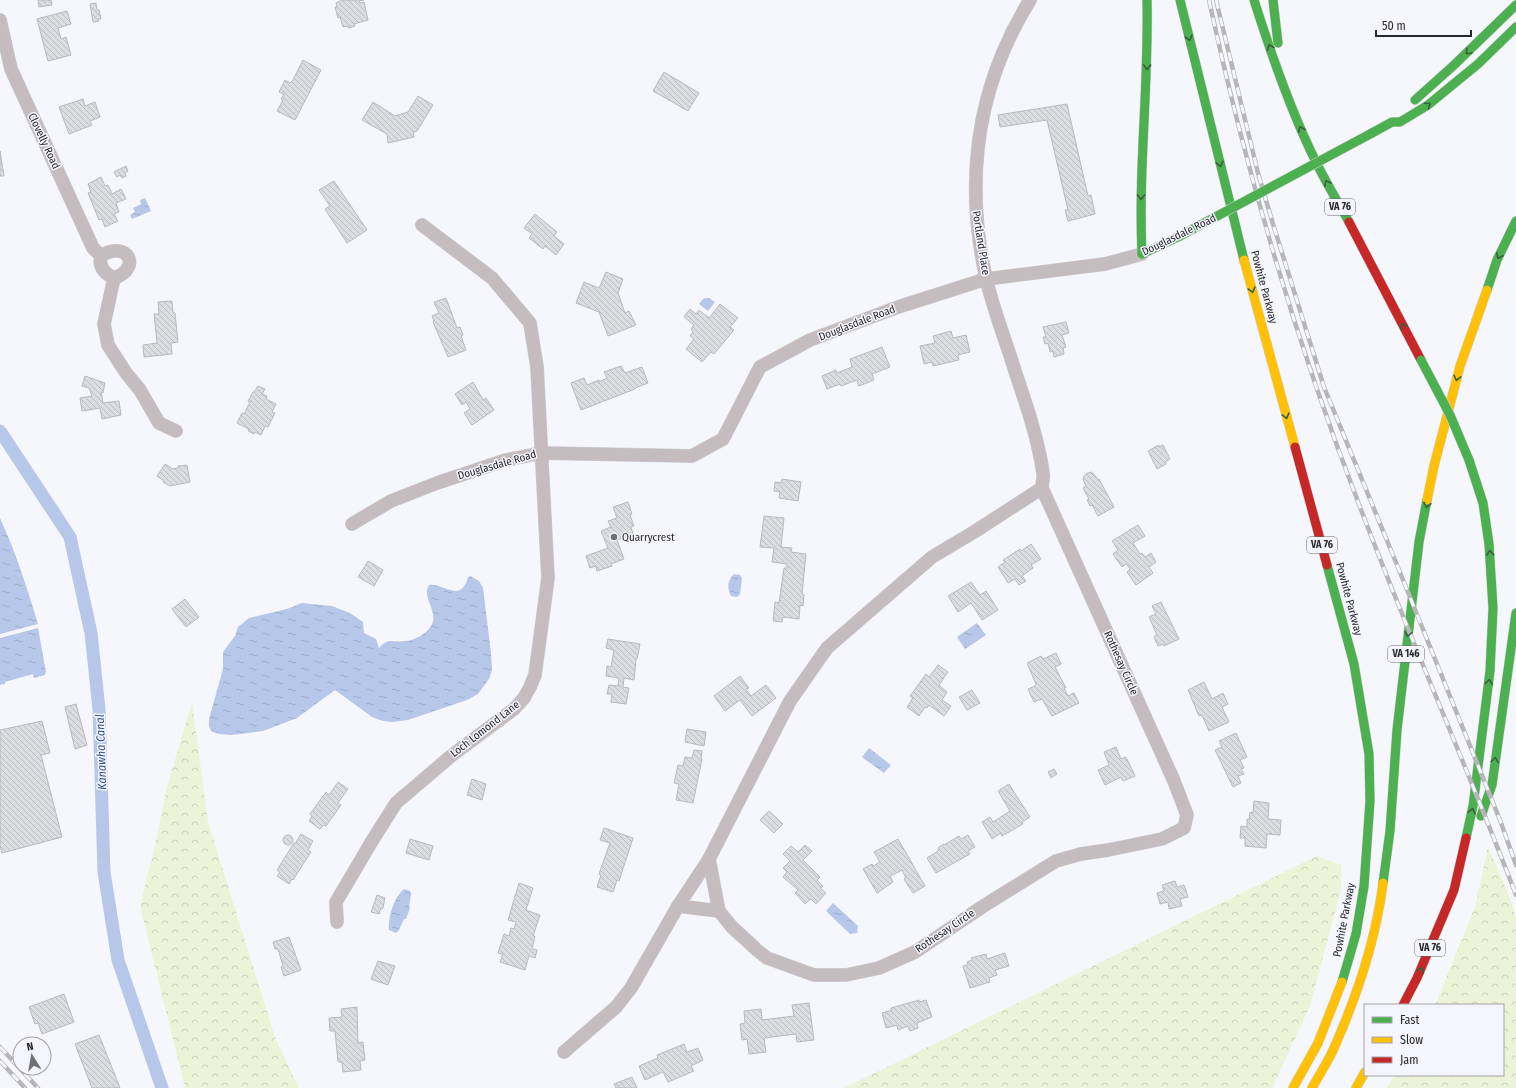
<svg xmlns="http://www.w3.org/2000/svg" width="1516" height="1088" font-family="'Fira Sans Condensed',sans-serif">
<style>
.forest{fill:url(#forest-crowns)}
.water{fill:url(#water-ripples)}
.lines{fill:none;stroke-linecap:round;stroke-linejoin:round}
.canal{stroke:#b7c7ea;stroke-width:13}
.building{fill:url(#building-back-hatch);stroke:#b9b9bd}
.street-casing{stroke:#d2d3d6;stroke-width:14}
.fast-casing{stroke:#d2d3d6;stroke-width:10}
.slow-casing{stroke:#d2d3d6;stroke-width:10}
.jam-casing{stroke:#d2d3d6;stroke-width:10}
.street{stroke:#c5bcbf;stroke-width:13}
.fast{stroke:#4caf50;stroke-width:9}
.slow{stroke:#ffc107;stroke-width:9}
.jam{stroke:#c62828;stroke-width:9}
.rail-casing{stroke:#b7b5b7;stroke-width:4.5}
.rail{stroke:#f4f5fe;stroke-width:3;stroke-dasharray:9;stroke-linecap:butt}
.fast-bridge-casing{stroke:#d2d3d6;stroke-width:10;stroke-linecap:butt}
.fast-bridge{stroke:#4caf50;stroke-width:9}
.oneway{stroke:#375f3b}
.poi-dot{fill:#717175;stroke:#f4f5fe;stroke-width:1.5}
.labels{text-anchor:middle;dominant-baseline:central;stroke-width:3;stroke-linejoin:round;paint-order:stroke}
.shield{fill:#f4f5fe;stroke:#66666c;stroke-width:1}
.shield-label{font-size:10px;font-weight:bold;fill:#29292d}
.street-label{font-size:11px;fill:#29292d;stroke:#f4f5fe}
.poi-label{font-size:11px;fill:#29292d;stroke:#f4f5fe;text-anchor:start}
.water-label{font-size:12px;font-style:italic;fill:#35508b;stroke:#f4f5fe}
</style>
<defs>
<pattern id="forest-crowns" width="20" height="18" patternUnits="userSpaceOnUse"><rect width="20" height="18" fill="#edf3d7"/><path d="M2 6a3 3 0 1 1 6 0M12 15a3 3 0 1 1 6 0" fill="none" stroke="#cbd0b9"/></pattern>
<pattern id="water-ripples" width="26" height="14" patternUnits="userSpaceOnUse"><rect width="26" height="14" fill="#b7c7ea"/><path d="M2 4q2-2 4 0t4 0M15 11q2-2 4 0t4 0" fill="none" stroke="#9dabc9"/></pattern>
<pattern id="building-back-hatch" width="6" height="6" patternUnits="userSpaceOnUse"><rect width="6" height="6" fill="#dcdde0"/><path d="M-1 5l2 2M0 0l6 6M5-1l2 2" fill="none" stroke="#bdbec0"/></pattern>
</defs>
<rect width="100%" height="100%" fill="#f6f7fc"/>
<g class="forest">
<path d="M 192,702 L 208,822 L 276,1040 L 299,1088 L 185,1088 L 184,1084 L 140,906 L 156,841 L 167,787 Z"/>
<path d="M 1488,847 L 1508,893 L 1516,917 L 1516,1088 L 1387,1088 L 1395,1075 L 1503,1075 L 1503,1005 L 1435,1005 L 1475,907 Z"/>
<path d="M 1317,856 L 1341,865 L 1341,890 L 1310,1006 L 1272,1088 L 844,1088 Z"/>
</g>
<g class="water">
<path d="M 145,198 L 151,211 L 132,219 L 130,215 L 135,212 L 133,208 L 141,204 L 140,200 Z"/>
<path d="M 706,298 L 709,298 L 715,302 L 708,311 L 699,304 L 703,299 Z"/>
<path d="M 0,518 C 16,553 27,588 38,624 L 0,634 Z"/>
<path d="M 734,574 L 740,575 L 742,578 L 740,594 L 737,597 L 731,596 C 727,587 727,581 734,574 Z"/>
<path d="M 470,576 L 479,581 L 483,588 L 491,653 L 492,670 L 489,679 L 478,694 L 467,700 L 408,720 L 392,722 L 383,721 L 372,717 L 335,690 L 297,718 L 263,731 L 231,735 L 219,734 L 211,731 L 209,726 L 209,719 L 223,669 L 223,652 L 235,636 L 238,627 L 249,618 L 287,609 L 302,603 L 332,606 L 350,613 L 363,622 L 364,633 L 376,639 L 379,648 C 389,637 392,643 405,641 C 414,641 426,634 431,626 C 440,612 421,599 429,585 C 444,583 461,604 468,577 Z"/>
<path d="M 977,623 L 986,635 L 965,649 L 957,637 Z"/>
<path d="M 38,628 L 46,672 L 45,675 L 34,678 L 33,674 L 5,682 L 5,684 L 0,685 L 0,638 Z"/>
<path d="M 869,748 L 891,765 L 884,773 L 862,757 Z"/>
<path d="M 404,889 L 410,891 L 411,894 L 409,907 L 410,908 L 406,919 L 404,919 L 399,930 L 396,933 L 389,930 C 388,917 394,897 404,889 Z"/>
<path d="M 833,903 L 858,926 L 857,933 L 850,934 L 826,911 Z"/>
</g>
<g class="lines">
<path class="canal" d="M 0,431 L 70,537 L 91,633 L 99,709 L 104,872 L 118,960 L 162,1088"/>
</g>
<g class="building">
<path d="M 38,0 L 51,0 L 52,5 L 39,7 Z"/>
<path d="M 342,0 L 364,0 L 359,1 L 360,3 L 364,2 L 368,20 L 354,24 L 355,26 L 348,28 L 348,26 L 343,27 L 340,17 L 338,18 L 335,7 L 337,7 L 336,3 Z"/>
<path d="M 96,3 L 97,10 L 99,10 L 101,19 L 98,19 L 99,21 L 93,22 L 90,4 Z"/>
<path d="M 67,11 L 71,24 L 58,28 L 61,39 L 66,37 L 71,55 L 48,61 L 37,19 Z"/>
<path d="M 303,60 L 321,70 L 295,120 L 277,111 L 283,100 L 281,99 L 284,94 L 279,92 L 285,80 L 290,83 L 293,80 Z"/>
<path d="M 664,72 L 699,93 L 688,111 L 653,91 Z"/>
<path d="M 418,96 L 433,105 L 417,131 L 413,132 L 414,137 L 388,143 L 387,134 L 362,120 L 373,102 L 395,116 L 408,112 Z"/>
<path d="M 83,99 L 85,106 L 95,102 L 100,117 L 90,121 L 92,125 L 69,134 L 59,107 Z"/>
<path d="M 1067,104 L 1088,196 L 1091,195 L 1095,214 L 1068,221 L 1065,210 L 1068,210 L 1047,120 L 1000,127 L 998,115 Z"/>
<path d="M 0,151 L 4,176 L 0,176 Z"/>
<path d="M 126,166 L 128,171 L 125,173 L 126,176 L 122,178 L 120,175 L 117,177 L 114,172 Z"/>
<path d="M 101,177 L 105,186 L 108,185 L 112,194 L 121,189 L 126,199 L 116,203 L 119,212 L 114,214 L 118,221 L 105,227 L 102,219 L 99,220 L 88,193 L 91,192 L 88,184 Z"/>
<path d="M 334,181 L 367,230 L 347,243 L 325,209 L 330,206 L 319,190 Z"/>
<path d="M 535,214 L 557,232 L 554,236 L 564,244 L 556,255 L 545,246 L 543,249 L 529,238 L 532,234 L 524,228 Z"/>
<path d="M 606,272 L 623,279 L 618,293 L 625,313 L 629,311 L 636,325 L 608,336 L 599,312 L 576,303 L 584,282 L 599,288 Z"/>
<path d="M 446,298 L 457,328 L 460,327 L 463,335 L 461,336 L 466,350 L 448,357 L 433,322 L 434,321 L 432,316 L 439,313 L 434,302 Z"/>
<path d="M 172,301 L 173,313 L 175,313 L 178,342 L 171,343 L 172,354 L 144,357 L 143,345 L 157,343 L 154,314 L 159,314 L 158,302 Z"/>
<path d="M 720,304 L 738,318 L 730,327 L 734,330 L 714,354 L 711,352 L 702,362 L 686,349 L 694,339 L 690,336 L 693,332 L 691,329 L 694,325 L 684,317 L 690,309 L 696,314 L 699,310 L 709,318 Z"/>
<path d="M 1066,322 L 1069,333 L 1062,335 L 1066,347 L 1063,348 L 1064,354 L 1054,357 L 1053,351 L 1050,352 L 1048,343 L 1045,344 L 1043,337 L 1046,337 L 1043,327 Z"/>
<path d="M 951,331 L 953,338 L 966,335 L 970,352 L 958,355 L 959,360 L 933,366 L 932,362 L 924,364 L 920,346 L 935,343 L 933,336 Z"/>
<path d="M 882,347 L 890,367 L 872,374 L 874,380 L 859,386 L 857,380 L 841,386 L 840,384 L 827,389 L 822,376 L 836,370 L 837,373 L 852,367 L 850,359 Z"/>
<path d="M 621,366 L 625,373 L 642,367 L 648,383 L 635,388 L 635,389 L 581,410 L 571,383 L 584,378 L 587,385 L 599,380 L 599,382 L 607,378 L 604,372 Z"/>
<path d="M 85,376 L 105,383 L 103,393 L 101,392 L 103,403 L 119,401 L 121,415 L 102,419 L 100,408 L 82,411 L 80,398 L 92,396 L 89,388 L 82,386 Z"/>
<path d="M 473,382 L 483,400 L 486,398 L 494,410 L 472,425 L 464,413 L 470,409 L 466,402 L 462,405 L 455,394 Z"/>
<path d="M 258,386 L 265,389 L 262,394 L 267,396 L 266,399 L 276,404 L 272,412 L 275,413 L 268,427 L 265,426 L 261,435 L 255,432 L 254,434 L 248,431 L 249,429 L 237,423 L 242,413 L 244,414 L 250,402 L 248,401 L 253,392 L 254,392 Z"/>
<path d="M 1159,445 L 1159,447 L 1163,445 L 1170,459 L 1165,462 L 1166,464 L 1157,469 L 1148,451 Z"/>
<path d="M 165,464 L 173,469 L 178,468 L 178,466 L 187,465 L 190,482 L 170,486 L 163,482 L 164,481 L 157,476 Z"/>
<path d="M 1091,472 L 1094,474 L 1098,480 L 1099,479 L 1114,507 L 1098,516 L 1092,505 L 1090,506 L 1087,500 L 1089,499 L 1083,488 L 1086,486 L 1083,479 L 1084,476 L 1086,474 Z"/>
<path d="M 782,479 L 801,482 L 798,501 L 779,498 L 780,492 L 774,491 L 775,482 L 781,483 Z"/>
<path d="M 628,502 L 632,514 L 630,515 L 634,526 L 631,527 L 633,534 L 617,540 L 624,559 L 611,564 L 612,566 L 597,571 L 596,566 L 590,568 L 586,556 L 608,548 L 601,531 L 611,527 L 608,521 L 617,518 L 613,507 Z"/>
<path d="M 764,516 L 784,518 L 781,547 L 792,548 L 791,552 L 806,554 L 802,594 L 804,595 L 803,606 L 800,605 L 799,619 L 783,617 L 782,622 L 773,621 L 775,602 L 779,603 L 784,568 L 787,568 L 787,564 L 772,562 L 774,548 L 760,547 Z"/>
<path d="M 1138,525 L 1145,536 L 1133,543 L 1140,554 L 1142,553 L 1145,557 L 1151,553 L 1156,562 L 1149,567 L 1153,573 L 1136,585 L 1127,572 L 1130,569 L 1126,564 L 1122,567 L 1113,554 L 1118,550 L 1112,541 Z"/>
<path d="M 1031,544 L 1041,559 L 1031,565 L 1033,568 L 1022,576 L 1026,581 L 1019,585 L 1015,579 L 1008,583 L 998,567 L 1005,562 L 1003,560 L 1020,549 L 1021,551 Z"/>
<path d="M 368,561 L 383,570 L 374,586 L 358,577 Z"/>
<path d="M 971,582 L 980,595 L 986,591 L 998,610 L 982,620 L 971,603 L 958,612 L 948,596 Z"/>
<path d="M 185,599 L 199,617 L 186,627 L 172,609 Z"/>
<path d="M 1161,602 L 1179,639 L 1164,646 L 1163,644 L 1158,646 L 1154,637 L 1157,635 L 1149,617 L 1156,614 L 1152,606 Z"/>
<path d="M 608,639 L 640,644 L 637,659 L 636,659 L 634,680 L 624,678 L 623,687 L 629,688 L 626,704 L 611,702 L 612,694 L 607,694 L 609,685 L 618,686 L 619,678 L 606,676 L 607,666 L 611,667 L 614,650 L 606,648 Z"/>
<path d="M 1056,653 L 1061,664 L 1055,667 L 1066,688 L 1064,688 L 1068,696 L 1074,693 L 1079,703 L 1052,716 L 1042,699 L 1034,702 L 1028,689 L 1035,686 L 1036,684 L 1027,663 L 1041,656 L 1043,659 Z"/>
<path d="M 938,665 L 948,672 L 939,685 L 947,692 L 942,700 L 951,706 L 944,716 L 929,705 L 927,708 L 925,707 L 919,716 L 907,707 L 913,698 L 910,696 L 926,674 L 929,677 Z"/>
<path d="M 740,676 L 749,688 L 746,689 L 751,696 L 766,685 L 776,698 L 752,716 L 740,700 L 725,711 L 714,696 Z"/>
<path d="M 1204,682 L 1212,699 L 1223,693 L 1228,704 L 1222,707 L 1229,722 L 1209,731 L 1202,715 L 1199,716 L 1188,690 Z"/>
<path d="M 972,690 L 980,703 L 967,710 L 959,697 Z"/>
<path d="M 76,704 L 87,745 L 75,749 L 65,707 Z"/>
<path d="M 42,721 L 50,753 L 41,755 L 62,837 L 2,853 L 0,846 L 0,730 Z"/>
<path d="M 687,729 L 706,732 L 704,746 L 685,742 Z"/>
<path d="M 1236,733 L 1247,757 L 1240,760 L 1244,768 L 1241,769 L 1244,774 L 1238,776 L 1241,783 L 1233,787 L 1215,750 L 1222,747 L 1219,741 Z"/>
<path d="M 1116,747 L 1121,759 L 1126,757 L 1135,776 L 1123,781 L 1121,777 L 1105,785 L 1098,770 L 1109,765 L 1104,752 Z"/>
<path d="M 694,750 L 702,751 L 701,759 L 702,759 L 693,803 L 676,800 L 679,784 L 674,783 L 678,765 L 683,766 L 685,757 L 692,758 Z"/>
<path d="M 1054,769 L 1057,774 L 1051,778 L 1048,772 Z"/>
<path d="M 472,779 L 486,784 L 482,800 L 467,795 Z"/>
<path d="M 338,782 L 348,789 L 338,803 L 341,805 L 326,826 L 324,825 L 320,829 L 309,821 L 312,816 L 310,814 L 326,792 L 329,795 Z"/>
<path d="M 1009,784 L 1030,817 L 1022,822 L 1023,824 L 1002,836 L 1001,833 L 992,839 L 982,822 L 990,817 L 993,822 L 1010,811 L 998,791 Z"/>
<path d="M 1254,801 L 1269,803 L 1268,819 L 1281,820 L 1280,835 L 1267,834 L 1266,848 L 1245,846 L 1245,838 L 1240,838 L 1241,826 L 1247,827 L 1247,819 L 1249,820 L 1250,812 L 1253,813 Z"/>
<path d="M 769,811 L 783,824 L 774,833 L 760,820 Z"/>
<path d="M 604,828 L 633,838 L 619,881 L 617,880 L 613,892 L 597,887 L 601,875 L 599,874 L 610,843 L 600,840 Z"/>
<path d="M 301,834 L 313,841 L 308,850 L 311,852 L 293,880 L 292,879 L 289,884 L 277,876 L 280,872 L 277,870 L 294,843 L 295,844 Z"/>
<path d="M 968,835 L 975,847 L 968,851 L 970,854 L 936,873 L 927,858 L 938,851 L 939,847 L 944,844 L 944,845 L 959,836 L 961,839 Z"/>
<circle cx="288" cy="840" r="5"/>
<path d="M 410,839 L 433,846 L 429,860 L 406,853 Z"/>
<path d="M 898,839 L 925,886 L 913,893 L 904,879 L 906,878 L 902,870 L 890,876 L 893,882 L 877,893 L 863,869 L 872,864 L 873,866 L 880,862 L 874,852 Z"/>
<path d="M 805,845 L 812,851 L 803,860 L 820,877 L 817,880 L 823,886 L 820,888 L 826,893 L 816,904 L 811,899 L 805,904 L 795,893 L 798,890 L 783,877 L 787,872 L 783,868 L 790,861 L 783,854 L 791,846 L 798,852 Z"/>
<path d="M 1175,881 L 1177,887 L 1184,885 L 1188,897 L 1180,899 L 1182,906 L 1169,909 L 1168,902 L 1160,904 L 1157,893 L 1164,891 L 1162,885 Z"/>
<path d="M 519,883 L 533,888 L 526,910 L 540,915 L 533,936 L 535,936 L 532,949 L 537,950 L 535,958 L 529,956 L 525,970 L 500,962 L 503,954 L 498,953 L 504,934 L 509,936 L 511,928 L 514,929 L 516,922 L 508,920 Z"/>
<path d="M 377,895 L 385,898 L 383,908 L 380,910 L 379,914 L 371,912 Z"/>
<path d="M 289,937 L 301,970 L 284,976 L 281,967 L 283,966 L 278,949 L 275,949 L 273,942 Z"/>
<path d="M 1005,953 L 1009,966 L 995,970 L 997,975 L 989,978 L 990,982 L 970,988 L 963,966 L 968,965 L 967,962 L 972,960 L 971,958 L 986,954 L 987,959 Z"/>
<path d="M 378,961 L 395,966 L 388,985 L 371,979 Z"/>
<path d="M 64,994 L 74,1022 L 42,1034 L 38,1023 L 35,1024 L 29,1007 Z"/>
<path d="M 919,1000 L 919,1002 L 926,1000 L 932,1017 L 917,1023 L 918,1028 L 910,1031 L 908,1026 L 898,1030 L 897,1025 L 886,1028 L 882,1013 L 892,1010 L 891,1008 Z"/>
<path d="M 809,1003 L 814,1040 L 797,1042 L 796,1034 L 764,1038 L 766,1052 L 749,1054 L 747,1039 L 742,1040 L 740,1024 L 745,1023 L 744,1011 L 761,1009 L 762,1020 L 794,1016 L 792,1005 Z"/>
<path d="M 357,1007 L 358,1043 L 363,1042 L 365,1060 L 360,1061 L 361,1070 L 343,1072 L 342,1062 L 338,1062 L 335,1031 L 330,1031 L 329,1018 L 342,1017 L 341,1009 Z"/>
<path d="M 99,1035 L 120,1088 L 92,1088 L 75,1044 Z"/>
<path d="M 684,1044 L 687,1052 L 698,1048 L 703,1060 L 691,1066 L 694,1071 L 668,1082 L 663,1072 L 645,1080 L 639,1066 L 658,1058 L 657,1055 Z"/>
<path d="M 632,1077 L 637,1088 L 616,1088 L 614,1084 Z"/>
</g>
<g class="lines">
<defs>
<g id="street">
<path d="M 1030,0 C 976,87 964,179 986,278 C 993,309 1006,341 1015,371 C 1026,404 1038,438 1043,473 C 1044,477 1042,483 1042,488"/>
<path d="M 0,20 L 11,69 L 93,248 L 101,256 C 98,267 105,274 114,278"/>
<path d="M 101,256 C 127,239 143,268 114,278 L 104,324 L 108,345 L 126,373 L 140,390 L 159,423 L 176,431"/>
<path d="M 352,524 L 391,501 L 437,483 L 506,460 L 541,453 L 692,456 L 723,439 L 760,367 L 810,340 L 898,307 L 986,279 L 1105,264 L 1142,254"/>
<path d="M 709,859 L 719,911 L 732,927 L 757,950 L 767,958 L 814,975 L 846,975 L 879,968 L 915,952 L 985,905 L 1056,861 L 1081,854 L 1108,850 L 1162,839 L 1184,828 L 1187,815 L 1174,781 L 1042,488"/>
<path d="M 678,906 L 719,911"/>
<path d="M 337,922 L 336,902 L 372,841 L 396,803 L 451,756 L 514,709 L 524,698 L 530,687 L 535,675 L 548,578 L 537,367 L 530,323 L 492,278 L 422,225"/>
<path d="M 564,1052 L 616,1007 L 631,988 L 678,906 L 709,859 L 790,701 L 827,648 L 932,557 L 974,532 L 1042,488"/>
</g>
<g id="fast">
<path d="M 1180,0 L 1244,260"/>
<path d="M 1254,0 C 1271,54 1290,109 1315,160 C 1325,181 1338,202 1349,222"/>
<path d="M 1273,0 L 1278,43"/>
<path d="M 1415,100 L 1453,66 L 1516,5"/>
<path d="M 1372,133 L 1392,122 L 1400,122 L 1428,105 L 1478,64 L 1516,27"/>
<path d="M 1142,254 L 1180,236"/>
<path d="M 1142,254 C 1138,169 1149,85 1147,0"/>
<path d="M 1487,290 L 1497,260 L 1516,221"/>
<path d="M 1327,565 L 1354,664 L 1369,754 L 1370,801 L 1364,886 L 1356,934 L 1342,982"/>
<path d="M 1481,816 L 1492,785 L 1516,613"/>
<path d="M 1466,838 L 1473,806 L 1490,671 L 1493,608 L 1489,544 L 1483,503 L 1469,460"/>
<path d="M 1383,883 L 1390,831 L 1397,730 L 1419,542 L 1427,500"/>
</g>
<g id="slow">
<path d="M 1244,260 L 1295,447"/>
<path d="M 1427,500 L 1434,466 L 1460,366 L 1487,290"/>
<path d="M 1293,1088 L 1318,1043 L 1342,982"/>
<path d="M 1312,1088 C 1319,1075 1328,1062 1334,1048 C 1357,996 1376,939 1383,883"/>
<path d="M 1356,1088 L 1365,1072"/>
</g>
<g id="jam">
<path d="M 1349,222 L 1421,360"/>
<path d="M 1295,447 L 1327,565"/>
<path d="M 1403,1005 L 1417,978 L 1454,890 L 1466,838"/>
</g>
</defs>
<use href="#street" class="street-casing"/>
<use href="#fast" class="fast-casing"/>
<use href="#slow" class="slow-casing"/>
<use href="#jam" class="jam-casing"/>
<use href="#street" class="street"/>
<use href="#fast" class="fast"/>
<use href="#slow" class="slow"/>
<use href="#jam" class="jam"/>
<defs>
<g id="rail">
<path d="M 1209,0 C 1247,177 1299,351 1365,520 C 1413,646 1468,769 1516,895"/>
<path d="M 1216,0 L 1258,173 L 1273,224 L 1324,387 L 1395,560 L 1500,820 L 1516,865"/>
<path d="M 0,1047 L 38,1088"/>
<path d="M 0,1061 L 25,1088"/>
</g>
</defs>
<use href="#rail" class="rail-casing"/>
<use href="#rail" class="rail"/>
<defs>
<g id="fast-bridge">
<path d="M 1180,236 L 1372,133"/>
<path d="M 1421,360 L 1450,415 L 1469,460"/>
</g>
</defs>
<use href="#fast-bridge" class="fast-bridge-casing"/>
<use href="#fast-bridge" class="fast-bridge"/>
</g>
<defs><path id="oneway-chevron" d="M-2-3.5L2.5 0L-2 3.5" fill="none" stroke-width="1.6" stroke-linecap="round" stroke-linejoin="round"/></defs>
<g class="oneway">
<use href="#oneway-chevron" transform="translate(1189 38) rotate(76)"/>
<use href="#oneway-chevron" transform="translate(1270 47) rotate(-110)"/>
<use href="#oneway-chevron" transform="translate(1468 52) rotate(136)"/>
<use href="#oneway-chevron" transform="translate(1147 67) rotate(92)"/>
<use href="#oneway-chevron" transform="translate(1428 105) rotate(-35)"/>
<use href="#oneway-chevron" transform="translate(1301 129) rotate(-113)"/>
<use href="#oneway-chevron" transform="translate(1220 164) rotate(76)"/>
<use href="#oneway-chevron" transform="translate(1327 183) rotate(-118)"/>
<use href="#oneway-chevron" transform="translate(1141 197) rotate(91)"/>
<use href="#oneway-chevron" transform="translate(1499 256) rotate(115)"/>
<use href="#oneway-chevron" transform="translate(1252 290) rotate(75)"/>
<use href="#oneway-chevron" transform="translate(1403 326) rotate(-117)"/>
<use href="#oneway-chevron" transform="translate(1457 378) rotate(104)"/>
<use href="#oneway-chevron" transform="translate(1286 416) rotate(75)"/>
<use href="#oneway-chevron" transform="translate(1427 505) rotate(101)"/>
<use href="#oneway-chevron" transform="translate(1490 553) rotate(-93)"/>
<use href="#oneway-chevron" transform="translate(1408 634) rotate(97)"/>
<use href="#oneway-chevron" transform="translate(1489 682) rotate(-83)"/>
<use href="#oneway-chevron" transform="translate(1495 760) rotate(-82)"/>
<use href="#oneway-chevron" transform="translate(1472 811) rotate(-78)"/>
<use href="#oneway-chevron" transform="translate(1421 970) rotate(-67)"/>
</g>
<circle class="poi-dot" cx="614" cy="537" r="4"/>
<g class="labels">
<g class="shield">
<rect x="1325" y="199" width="30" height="16" rx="3"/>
<rect x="1307" y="537" width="30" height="16" rx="3"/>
<rect x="1388" y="646" width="36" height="16" rx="3"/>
<rect x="1415" y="940" width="30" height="16" rx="3"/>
</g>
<g class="shield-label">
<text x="1340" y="207">VA 76</text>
<text x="1322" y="545">VA 76</text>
<text x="1406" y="654">VA 146</text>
<text x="1430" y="948">VA 76</text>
</g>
<g class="street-label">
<text transform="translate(44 141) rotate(65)">Clovelly Road</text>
<text transform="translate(1179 235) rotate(-26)">Douglasdale Road</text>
<text transform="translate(981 243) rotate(81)">Portland Place</text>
<text transform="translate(1264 287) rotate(75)">Powhite Parkway</text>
<text transform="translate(857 323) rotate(-21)">Douglasdale Road</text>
<text transform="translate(497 465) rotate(-16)">Douglasdale Road</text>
<text transform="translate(1349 599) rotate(75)">Powhite Parkway</text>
<text transform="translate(1121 663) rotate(66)">Rothesay Circle</text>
<text transform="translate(485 729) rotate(-38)">Loch Lomond Lane</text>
<text transform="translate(1344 920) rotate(-79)">Powhite Parkway</text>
<text transform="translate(945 931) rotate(-34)">Rothesay Circle</text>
</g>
<g class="poi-label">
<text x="622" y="537">Quarrycrest</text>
</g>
<g class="water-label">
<text transform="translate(101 752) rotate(-92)">Kanawha Canal</text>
</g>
</g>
<rect x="1364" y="1004" width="140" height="72" fill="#f4f5fe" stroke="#a3a3aa"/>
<rect x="1372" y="1017" width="20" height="6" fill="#4caf50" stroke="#a3a3aa"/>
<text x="1400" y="1024" font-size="12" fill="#29292d">Fast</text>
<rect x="1372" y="1037" width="20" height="6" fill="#ffc107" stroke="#a3a3aa"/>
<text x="1400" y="1044" font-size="12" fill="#29292d">Slow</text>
<rect x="1372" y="1057" width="20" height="6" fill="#c62828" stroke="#a3a3aa"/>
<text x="1400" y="1064" font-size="12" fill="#29292d">Jam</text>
<g transform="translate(32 1056) rotate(349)"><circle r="19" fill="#f4f5fe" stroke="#a3a3aa"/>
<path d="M0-3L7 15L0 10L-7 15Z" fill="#717175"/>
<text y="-6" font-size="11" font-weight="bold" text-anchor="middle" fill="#29292d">N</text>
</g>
<path d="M1376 30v6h95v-6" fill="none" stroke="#29292d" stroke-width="2"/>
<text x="1382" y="30" font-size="12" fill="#29292d" stroke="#f4f5fe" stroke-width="3" paint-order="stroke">50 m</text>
</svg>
